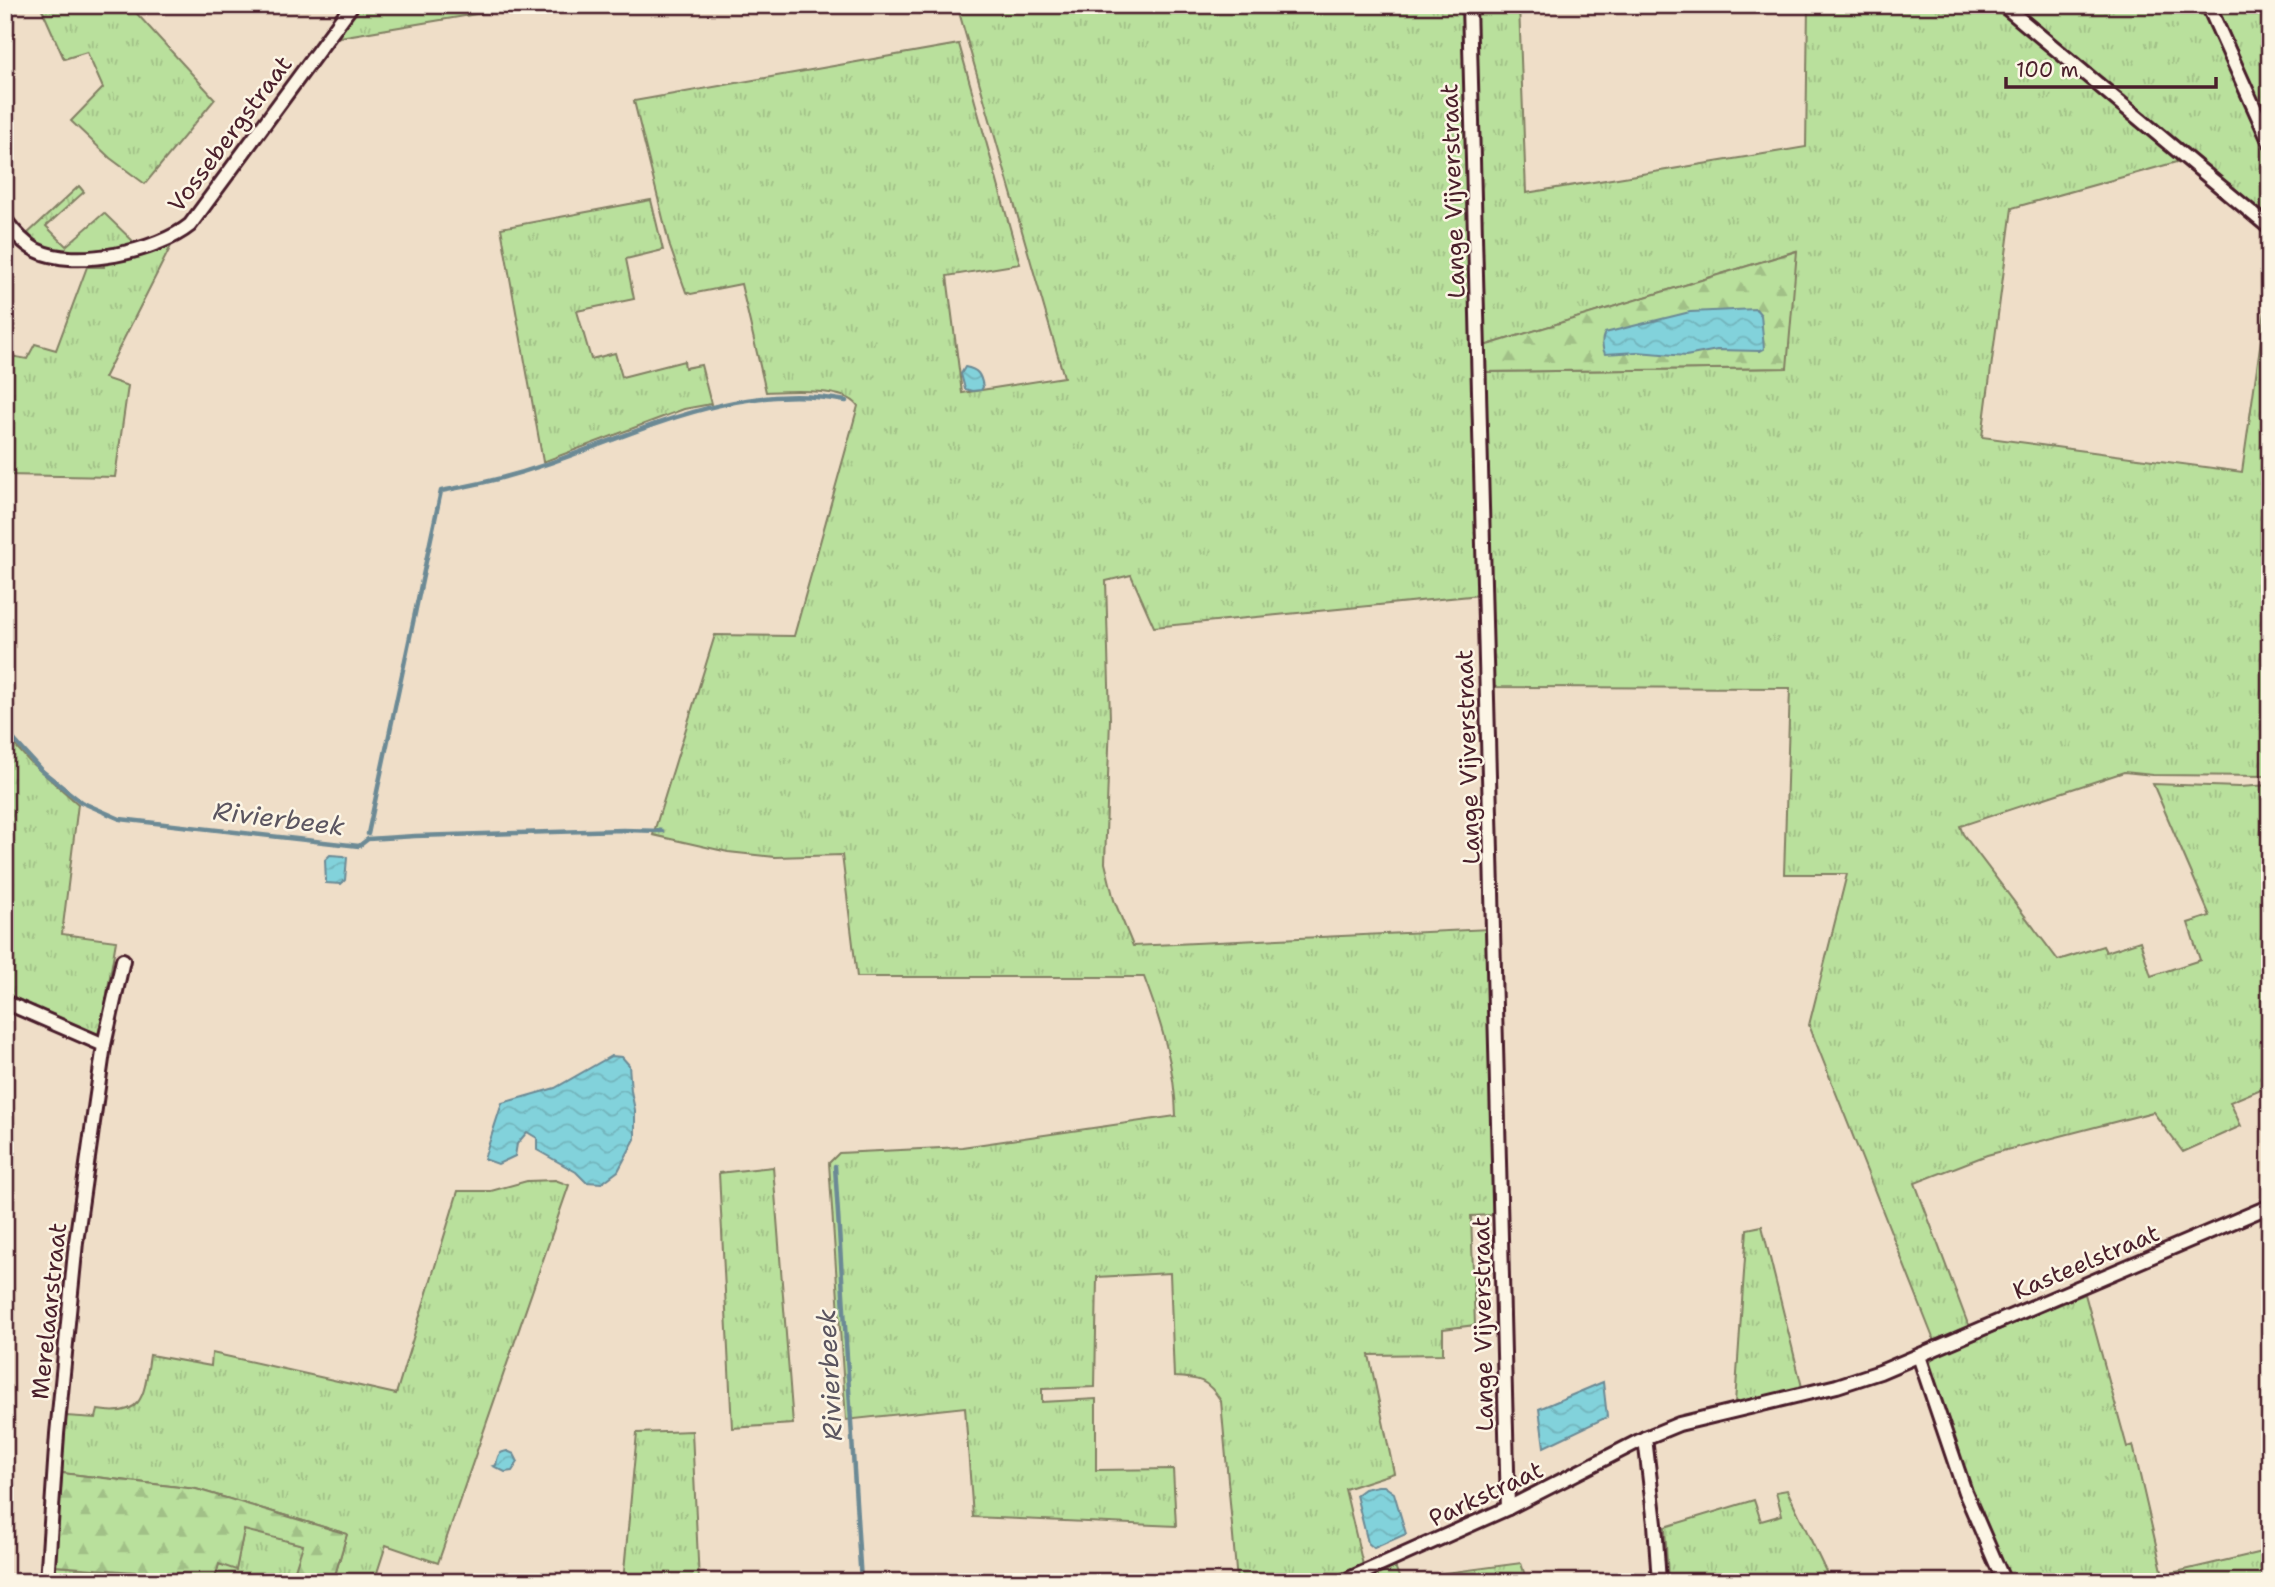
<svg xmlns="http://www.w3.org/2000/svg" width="2275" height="1587" font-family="'Shantell Sans',sans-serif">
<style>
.grass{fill:url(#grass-tufts);stroke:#828064;stroke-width:2}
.forest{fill:url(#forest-firs);stroke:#828064;stroke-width:2}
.water{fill:url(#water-waves);stroke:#6c8a95;stroke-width:2}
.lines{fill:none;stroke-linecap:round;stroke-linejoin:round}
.stream{stroke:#6c8a95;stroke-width:4.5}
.street-casing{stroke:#4a1f2b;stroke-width:18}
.street{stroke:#fcf5e5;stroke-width:12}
.labels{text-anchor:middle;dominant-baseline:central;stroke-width:5;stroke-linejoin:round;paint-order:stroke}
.street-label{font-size:24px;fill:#4a1f2b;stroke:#fcf5e5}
.water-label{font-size:26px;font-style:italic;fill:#5b5560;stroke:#fcf5e5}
</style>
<defs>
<pattern id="grass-tufts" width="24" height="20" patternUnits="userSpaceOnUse" patternTransform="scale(1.75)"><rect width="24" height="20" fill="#b9e09c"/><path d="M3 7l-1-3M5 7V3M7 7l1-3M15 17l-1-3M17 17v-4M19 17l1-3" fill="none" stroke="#a1c087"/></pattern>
<pattern id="forest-firs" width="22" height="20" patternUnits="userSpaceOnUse" patternTransform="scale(1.75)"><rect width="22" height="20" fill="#b9e09c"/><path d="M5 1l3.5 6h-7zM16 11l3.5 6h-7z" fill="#a1c087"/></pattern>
<pattern id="water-waves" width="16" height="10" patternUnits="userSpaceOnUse" patternTransform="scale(1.75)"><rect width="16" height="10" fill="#82d2db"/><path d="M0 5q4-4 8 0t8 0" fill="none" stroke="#72b4bc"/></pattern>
</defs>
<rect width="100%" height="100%" fill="#efdec8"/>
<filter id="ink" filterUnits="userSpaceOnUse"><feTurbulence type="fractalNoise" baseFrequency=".0143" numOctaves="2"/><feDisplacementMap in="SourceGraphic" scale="14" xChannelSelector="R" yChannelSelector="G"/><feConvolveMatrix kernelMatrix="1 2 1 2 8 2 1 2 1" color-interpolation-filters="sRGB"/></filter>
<g filter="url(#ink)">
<g class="grass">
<path d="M 40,5 L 129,5 L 215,99 L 145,184 L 110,158 L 71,121 L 103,88 L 87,52 L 64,59 Z"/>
<path d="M 358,5 L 530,5 L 334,38 Z"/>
<path d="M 957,5 L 1463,5 L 1471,291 L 1471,349 L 1473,368 L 1480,595 L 1154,627 L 1131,575 L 1106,581 L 1110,719 L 1105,863 L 1114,900 L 1133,946 L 1489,929 L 1493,1215 L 1471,1216 L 1475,1325 L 1443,1329 L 1443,1354 L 1369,1355 L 1394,1473 L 1345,1489 L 1363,1565 L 1322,1582 L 1237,1582 L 1221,1401 C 1207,1379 1199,1378 1174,1377 L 1170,1273 L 1097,1277 L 1095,1387 L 1042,1389 L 1042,1402 L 1096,1399 L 1096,1470 L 1173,1469 L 1176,1526 L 973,1517 L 965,1407 L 846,1420 L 829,1163 L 839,1153 L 962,1147 L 1176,1116 C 1175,1067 1161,1022 1144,977 L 857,977 L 842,855 L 775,857 L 728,852 L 653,835 L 715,635 L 794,636 L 858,406 C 846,387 787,391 766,392 L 741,284 L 691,294 L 686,292 L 670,247 L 634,101 L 959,44 L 1020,264 L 947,276 L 962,393 L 1064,377 Z"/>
<path d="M 1474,5 L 1519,5 L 1526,193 L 1806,147 L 1808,5 L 1995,5 L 2180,161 L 2012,208 L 1982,437 L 2242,472 L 2270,277 L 2270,776 L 2153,775 L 2124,772 L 1960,826 L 1963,834 L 2058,960 L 2103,946 L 2106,952 L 2140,941 L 2151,976 L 2200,960 L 2188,923 L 2210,916 L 2153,784 L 2239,787 L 2270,785 L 2270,1089 L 2268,1086 L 2230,1102 L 2241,1126 L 2183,1152 L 2153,1112 L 1987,1155 L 1915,1183 L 1969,1327 L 1935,1343 L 1809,1025 L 1847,874 L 1784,874 L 1790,688 L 1491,687 L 1484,372 L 1786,368 L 1796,251 L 1484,346 Z"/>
<path d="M 2015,5 L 2203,5 L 2270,154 L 2270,221 Z"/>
<path d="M 2217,5 L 2270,5 L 2270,127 Z"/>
<path d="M 79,186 L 84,192 L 46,226 L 66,246 L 104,213 L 136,244 C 112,247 58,259 38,246 C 34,244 30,238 26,235 Z"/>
<path d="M 651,200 L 663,250 L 626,259 L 634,299 L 577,311 L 591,359 L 615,353 L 622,377 L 684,361 L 685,368 L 701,365 L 711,404 L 684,409 L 543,462 L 501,228 Z"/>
<path d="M 173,242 L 104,378 L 128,386 L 115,477 L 5,475 L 5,355 L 27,359 L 35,344 L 56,350 L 87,267 L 104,267 L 103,259 Z"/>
<path d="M 5,734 L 29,761 L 78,804 L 62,934 L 116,941 L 100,1035 L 5,996 Z"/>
<path d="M 773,1167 L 793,1424 L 732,1428 L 719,1173 Z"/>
<path d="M 555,1180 L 569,1185 L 438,1563 L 386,1545 L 374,1582 L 333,1582 L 347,1534 L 196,1489 L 62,1473 L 66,1416 L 96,1418 L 98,1410 C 145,1418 144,1394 150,1355 L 211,1366 L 212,1353 L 396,1394 L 458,1191 L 491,1191 L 527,1181 Z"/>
<path d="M 1762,1226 L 1802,1387 L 1735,1403 L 1747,1229 Z"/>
<path d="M 2085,1294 L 2127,1447 L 2133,1445 L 2163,1575 L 2270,1550 L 2270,1582 L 2009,1582 L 1972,1499 L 1929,1367 L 1931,1360 L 1938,1355 Z"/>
<path d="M 692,1431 L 699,1582 L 623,1582 L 637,1433 Z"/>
<path d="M 1787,1490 L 1831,1582 L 1668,1582 L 1665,1527 L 1754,1500 L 1761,1521 L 1782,1515 L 1776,1492 Z"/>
<path d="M 244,1529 L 304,1545 L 291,1582 L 54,1582 L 55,1566 L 215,1578 L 219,1564 L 236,1569 Z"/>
<path d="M 1521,1563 L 1527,1582 L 1446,1582 L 1445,1573 Z"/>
<path d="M 1395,1566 L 1401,1582 L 1360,1582 Z"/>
</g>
<g class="forest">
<path d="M 1797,251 L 1787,368 L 1484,372 L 1484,346 Z"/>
<path d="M 62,1473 L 196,1489 L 347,1534 L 333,1582 L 293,1576 L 303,1545 L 244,1530 L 236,1570 L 219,1564 L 215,1578 L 55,1566 Z"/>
</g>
<g class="water">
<path d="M 1756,309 L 1761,315 L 1764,349 L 1760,351 L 1717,350 L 1686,356 L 1637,352 L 1605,354 C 1602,348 1601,339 1605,333 L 1690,312 Z"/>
<path d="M 965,367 C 978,369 981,375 983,387 L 981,390 L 972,391 L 965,389 L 961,374 Z"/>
<path d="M 330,855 L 344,856 L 347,858 L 345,880 L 341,884 L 326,883 L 325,860 Z"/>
<path d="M 611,1056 L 622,1057 L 629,1065 L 631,1091 L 635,1110 L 635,1139 L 618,1171 L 602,1183 L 586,1182 L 576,1172 L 537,1150 L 537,1138 L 527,1132 L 517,1144 L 515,1156 L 498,1164 L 484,1159 L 502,1103 L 555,1088 Z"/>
<path d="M 1603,1382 L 1607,1417 L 1544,1447 L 1539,1409 Z"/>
<path d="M 507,1451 L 514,1454 L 518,1462 L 512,1471 L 505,1472 L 493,1466 L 496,1465 C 498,1456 497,1453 507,1451 Z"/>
<path d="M 1378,1486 L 1384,1486 L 1394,1493 L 1406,1534 L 1374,1548 L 1368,1543 L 1356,1495 L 1364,1489 Z"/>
</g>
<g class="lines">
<g class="stream">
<path d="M 5,730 L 41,770 L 81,802 L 120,819 L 359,846 L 368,839 L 415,836 L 623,830 L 662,831"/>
<path d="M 368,834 L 441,491 C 476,485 510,477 544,465 C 643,431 739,380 846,401"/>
<path d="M 835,1166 L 861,1582"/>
</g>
<defs>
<g id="street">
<path d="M 1469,5 L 1508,1508"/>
<path d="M 2003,5 L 2270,228"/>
<path d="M 2208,5 L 2270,143"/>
<path d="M 5,220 C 14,232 23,243 36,250 C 75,270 158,251 190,225 L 352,5"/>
<path d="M 5,1002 L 104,1045 L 76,1242 L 57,1434 L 47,1582"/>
<path d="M 104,1045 L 123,960"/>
<path d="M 1919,1356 L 1965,1492 L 2004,1582"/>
<path d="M 1645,1438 L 1655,1524 L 1659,1582"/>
<path d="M 1342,1582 L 1508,1508 L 1645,1438 L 1679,1424 L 1837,1386 L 1880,1372 L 2270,1206"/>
</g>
</defs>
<use href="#street" class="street-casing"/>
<use href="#street" class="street"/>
</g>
</g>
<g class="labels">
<g class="street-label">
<text transform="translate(230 134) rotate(-53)">Vossebergstraat</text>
<text transform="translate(1453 191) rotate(-92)">Lange Vijverstraat</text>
<text transform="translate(1468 757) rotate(-92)">Lange Vijverstraat</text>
<text transform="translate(2086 1262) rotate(-23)">Kasteelstraat</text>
<text transform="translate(49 1311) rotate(-84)">Merelaarstraat</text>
<text transform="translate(1483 1324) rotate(-91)">Lange Vijverstraat</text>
<text transform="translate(1486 1494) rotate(-25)">Parkstraat</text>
</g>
<g class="water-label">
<text transform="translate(279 818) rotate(7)">Rivierbeek</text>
<text transform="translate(829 1375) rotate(-93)">Rivierbeek</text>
</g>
</g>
<rect width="2275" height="1587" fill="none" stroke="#fcf5e5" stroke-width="28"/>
<rect x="14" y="14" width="2247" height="1559" fill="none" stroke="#4a1f2b" stroke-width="2.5" filter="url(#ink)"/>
<path d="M2006 77v10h210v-10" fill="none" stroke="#4a1f2b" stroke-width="3.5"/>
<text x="2016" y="77" font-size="21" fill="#4a1f2b" stroke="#fcf5e5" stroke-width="5" paint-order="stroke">100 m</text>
</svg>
